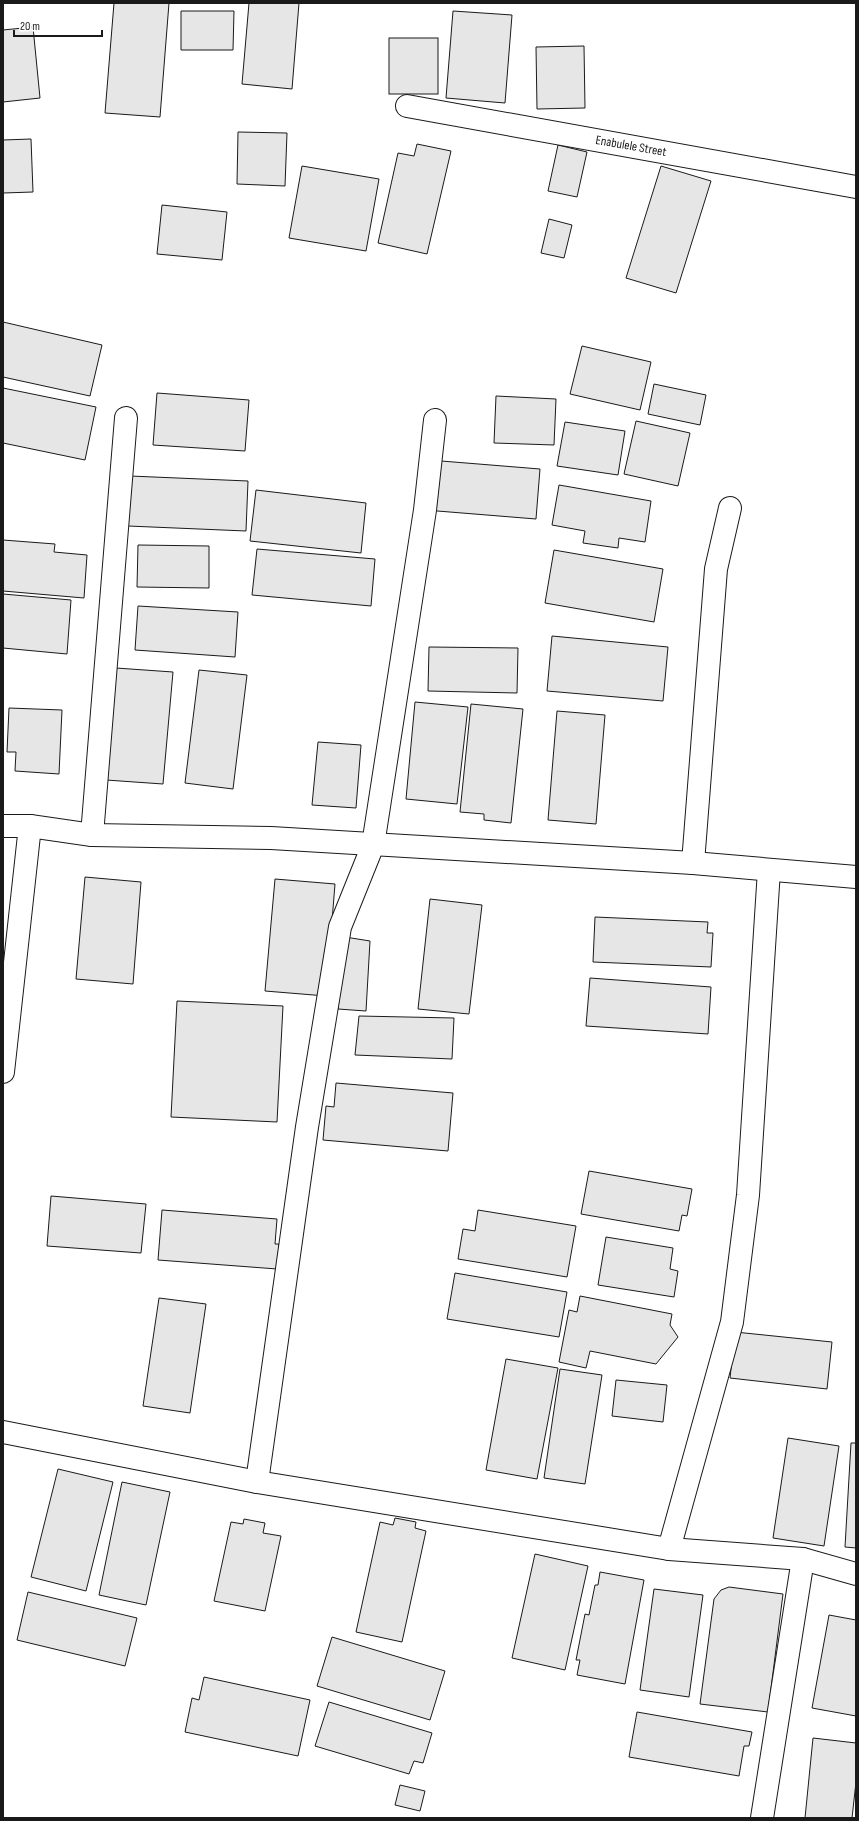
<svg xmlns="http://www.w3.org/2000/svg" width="859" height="1821" font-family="'Sofia Sans Condensed',sans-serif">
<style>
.building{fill:#e6e6e6;stroke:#1a1a1a}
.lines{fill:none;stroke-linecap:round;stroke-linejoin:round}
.minor-casing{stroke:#1a1a1a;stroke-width:24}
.minor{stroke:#fff;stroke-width:22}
.labels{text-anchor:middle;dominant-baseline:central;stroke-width:3;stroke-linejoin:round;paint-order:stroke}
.street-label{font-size:13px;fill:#1a1a1a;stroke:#fff}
</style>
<rect width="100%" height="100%" fill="#fff"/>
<g class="building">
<path d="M 114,3 L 169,3 L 160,117 L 105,113 Z"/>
<path d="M 249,3 L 299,3 L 292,89 L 242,84 Z"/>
<path d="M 181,11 L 234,11 L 233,50 L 181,50 Z"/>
<path d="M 453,11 L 512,15 L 505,103 L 446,98 Z"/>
<path d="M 33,27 L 40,98 L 3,102 L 3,30 Z"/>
<rect x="389" y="38" width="49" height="56"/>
<path d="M 584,46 L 585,108 L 537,109 L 536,47 Z"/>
<path d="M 238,132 L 287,133 L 285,186 L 237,184 Z"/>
<path d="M 31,139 L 33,192 L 3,193 L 3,140 Z"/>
<path d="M 417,144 L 451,151 L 427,254 L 378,243 L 398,153 L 414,156 Z"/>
<path d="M 558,145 L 587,152 L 577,197 L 548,191 Z"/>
<path d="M 302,166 L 379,179 L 366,251 L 289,238 Z"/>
<path d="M 661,166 L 711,181 L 676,293 L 626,278 Z"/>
<path d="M 162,205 L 227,212 L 222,260 L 157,254 Z"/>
<path d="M 549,219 L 572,225 L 564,258 L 541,253 Z"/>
<path d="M 3,322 L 102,345 L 90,396 L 3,377 Z"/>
<path d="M 582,346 L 651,362 L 640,410 L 570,394 Z"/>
<path d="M 654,384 L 706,395 L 700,425 L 648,414 Z"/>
<path d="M 3,388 L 96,407 L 85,460 L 3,443 Z"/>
<path d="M 157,393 L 249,400 L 245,451 L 153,445 Z"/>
<path d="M 496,396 L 556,399 L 554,445 L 494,443 Z"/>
<path d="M 636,421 L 690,433 L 678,486 L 624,474 Z"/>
<path d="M 565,422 L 625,431 L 618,475 L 557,466 Z"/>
<path d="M 429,460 L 540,469 L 536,519 L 425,510 Z"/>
<path d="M 130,476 L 248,481 L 246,531 L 128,526 Z"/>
<path d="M 559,485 L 651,501 L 645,542 L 619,538 L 618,548 L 583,543 L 585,531 L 552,525 Z"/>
<path d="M 256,490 L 366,503 L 361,553 L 250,541 Z"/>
<path d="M 3,540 L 55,544 L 54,552 L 87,555 L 84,598 L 3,591 Z"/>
<path d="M 138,545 L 209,546 L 209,588 L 137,587 Z"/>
<path d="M 257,549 L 375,559 L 371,606 L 252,595 Z"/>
<path d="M 554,550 L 663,569 L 654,622 L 545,603 Z"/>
<path d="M 3,594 L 71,600 L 67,654 L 3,648 Z"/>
<path d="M 138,606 L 238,612 L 235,657 L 135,650 Z"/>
<path d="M 552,636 L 668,647 L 663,701 L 547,691 Z"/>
<path d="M 429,647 L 518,648 L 517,693 L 428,691 Z"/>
<path d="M 116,668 L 173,672 L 163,784 L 106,780 Z"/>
<path d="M 199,670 L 247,675 L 233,789 L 185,783 Z"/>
<path d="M 415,702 L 468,707 L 457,804 L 406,799 Z"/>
<path d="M 471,704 L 523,709 L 511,823 L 484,820 L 484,814 L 460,812 Z"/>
<path d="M 9,708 L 62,710 L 59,774 L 15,771 L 16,752 L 7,752 Z"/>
<path d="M 557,711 L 605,715 L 596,824 L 548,820 Z"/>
<path d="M 318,742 L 361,745 L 356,808 L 312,805 Z"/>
<path d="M 85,877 L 141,882 L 133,984 L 76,979 Z"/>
<path d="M 275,879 L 335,884 L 326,996 L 265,991 Z"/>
<path d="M 430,899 L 482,905 L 469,1014 L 418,1009 Z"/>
<path d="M 595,917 L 708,922 L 707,933 L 713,933 L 711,967 L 593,962 Z"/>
<path d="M 345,937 L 370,941 L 366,1011 L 338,1009 Z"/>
<path d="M 590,978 L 711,987 L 708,1034 L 586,1026 Z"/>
<path d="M 177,1001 L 283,1006 L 277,1122 L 171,1117 Z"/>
<path d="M 359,1016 L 454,1018 L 452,1059 L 355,1055 Z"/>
<path d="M 336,1083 L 453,1093 L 448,1151 L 323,1140 L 326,1106 L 334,1107 Z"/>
<path d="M 589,1171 L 692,1189 L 687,1216 L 682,1215 L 679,1231 L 581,1214 Z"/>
<path d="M 51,1196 L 146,1204 L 141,1253 L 47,1246 Z"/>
<path d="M 162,1210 L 277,1219 L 275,1244 L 279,1244 L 277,1269 L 158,1260 Z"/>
<path d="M 478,1210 L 576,1226 L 567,1277 L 458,1259 L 463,1229 L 475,1231 Z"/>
<path d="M 606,1237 L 673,1248 L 670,1269 L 678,1271 L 674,1297 L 598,1285 Z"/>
<path d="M 455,1273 L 567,1292 L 559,1337 L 447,1319 Z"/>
<path d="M 580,1296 L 672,1314 L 670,1325 L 678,1337 L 656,1364 L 590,1351 L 586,1368 L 559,1362 L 569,1310 L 577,1312 Z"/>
<path d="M 159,1298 L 206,1304 L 190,1413 L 143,1406 Z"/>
<path d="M 735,1332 L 832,1342 L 827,1389 L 730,1378 Z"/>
<path d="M 506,1359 L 558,1368 L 537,1479 L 486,1470 Z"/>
<path d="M 560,1369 L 602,1375 L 585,1484 L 544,1478 Z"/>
<path d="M 616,1380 L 667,1385 L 663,1422 L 612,1416 Z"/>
<path d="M 788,1438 L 839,1446 L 824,1546 L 773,1538 Z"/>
<path d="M 851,1443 L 856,1443 L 856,1548 L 845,1547 Z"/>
<path d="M 58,1469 L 113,1482 L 86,1591 L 31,1577 Z"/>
<path d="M 122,1482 L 170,1492 L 146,1605 L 99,1595 Z"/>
<path d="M 395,1518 L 416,1522 L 415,1528 L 426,1531 L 402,1642 L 356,1632 L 380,1522 L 393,1525 Z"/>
<path d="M 244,1519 L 265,1523 L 263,1533 L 281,1536 L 265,1611 L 214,1601 L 231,1522 L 243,1524 Z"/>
<path d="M 535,1554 L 588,1566 L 565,1670 L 512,1658 Z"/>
<path d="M 600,1572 L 644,1580 L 625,1684 L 577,1675 L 580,1660 L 576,1660 L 585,1614 L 589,1615 L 595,1585 L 598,1585 Z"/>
<path d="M 729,1587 L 783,1594 L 768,1712 L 700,1704 L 714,1599 L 721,1590 Z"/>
<path d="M 654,1589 L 703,1595 L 689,1697 L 640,1690 Z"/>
<path d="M 28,1592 L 137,1618 L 125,1666 L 17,1640 Z"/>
<path d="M 829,1615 L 856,1620 L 856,1716 L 812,1708 Z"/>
<path d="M 332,1637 L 445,1671 L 430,1720 L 317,1686 Z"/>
<path d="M 204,1677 L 310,1700 L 298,1756 L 185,1732 L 192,1698 L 199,1700 Z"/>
<path d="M 329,1702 L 432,1733 L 423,1763 L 414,1761 L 409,1774 L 315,1746 Z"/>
<path d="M 637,1712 L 752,1732 L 749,1746 L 744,1746 L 739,1776 L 629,1757 Z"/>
<path d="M 813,1738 L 856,1743 L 856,1782 L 852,1818 L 805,1818 Z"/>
<path d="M 400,1785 L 425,1791 L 420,1811 L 395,1805 Z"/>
</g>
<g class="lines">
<defs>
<g id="minor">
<path d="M 407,106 L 856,187"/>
<path d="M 3,826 L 30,826 L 92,835 L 271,838 L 693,863 L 856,877"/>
<path d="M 92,835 L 126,418"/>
<path d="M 693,863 L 716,569 L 730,508"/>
<path d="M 3,1072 L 30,826"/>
<path d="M 3,1432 L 257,1482 L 669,1549 L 803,1559 L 856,1574"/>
<path d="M 257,1482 L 307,1127 L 340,927 L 373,845 L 425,510 L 435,420"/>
<path d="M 669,1549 L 732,1322 L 748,1195 L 769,870"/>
<path d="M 762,1818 L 803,1559"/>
</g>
</defs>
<use href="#minor" class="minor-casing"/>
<use href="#minor" class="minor"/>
</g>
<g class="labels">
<g class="street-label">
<text transform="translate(631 146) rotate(10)">Enabulele Street</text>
</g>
</g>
<rect width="859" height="1821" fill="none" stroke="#1a1a1a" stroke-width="8"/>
<path d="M14 30v6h88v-6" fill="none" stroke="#1a1a1a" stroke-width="2"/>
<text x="20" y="30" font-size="12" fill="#1a1a1a" stroke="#ffffff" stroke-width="3" paint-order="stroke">20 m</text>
</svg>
